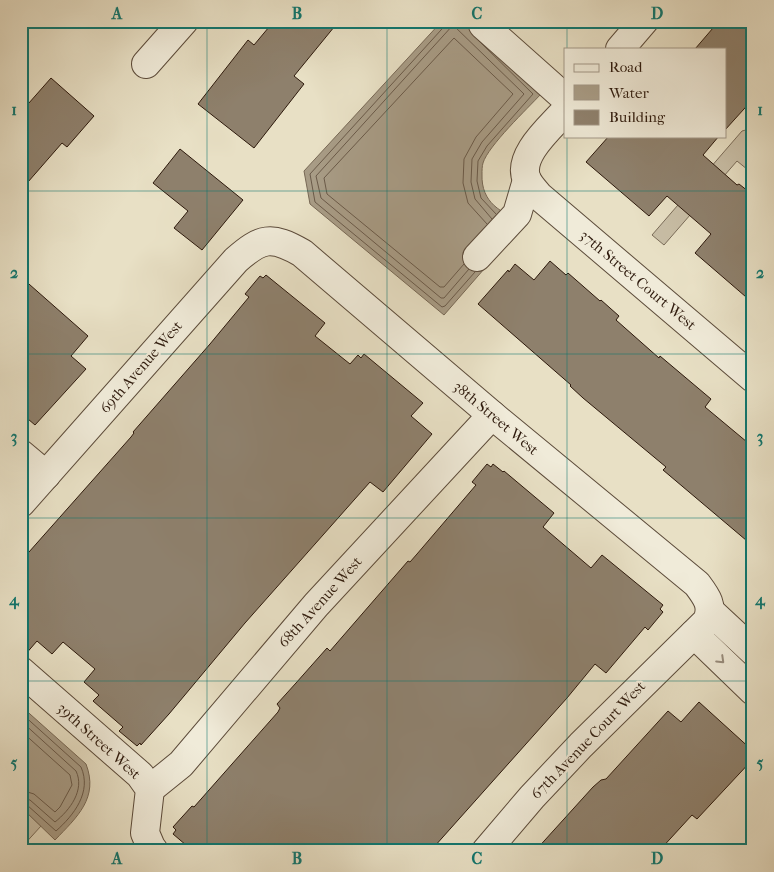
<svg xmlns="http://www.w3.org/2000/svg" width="774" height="872" font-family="'IM FELL French Canon',serif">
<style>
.green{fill:#c8bea6;stroke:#7a6c59}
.water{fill:#a89c86;stroke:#776855}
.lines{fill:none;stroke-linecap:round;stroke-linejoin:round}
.shore{stroke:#6a5a49;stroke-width:1}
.building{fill:#8e806c;stroke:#2d190c}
.minor-casing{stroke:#5c4b3a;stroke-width:30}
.minor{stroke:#f0ebd9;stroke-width:28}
.oneway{stroke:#988c7d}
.grid{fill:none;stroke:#0f766e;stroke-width:1;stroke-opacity:0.55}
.labels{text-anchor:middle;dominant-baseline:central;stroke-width:4.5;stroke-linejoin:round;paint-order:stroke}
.street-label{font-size:15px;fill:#2d190c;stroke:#f0ebd9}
.neatline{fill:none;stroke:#0f766e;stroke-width:2}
.grid-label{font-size:16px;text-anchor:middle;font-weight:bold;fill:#0f766e}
</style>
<rect width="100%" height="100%" fill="#e8e0c5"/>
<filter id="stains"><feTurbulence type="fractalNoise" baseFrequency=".004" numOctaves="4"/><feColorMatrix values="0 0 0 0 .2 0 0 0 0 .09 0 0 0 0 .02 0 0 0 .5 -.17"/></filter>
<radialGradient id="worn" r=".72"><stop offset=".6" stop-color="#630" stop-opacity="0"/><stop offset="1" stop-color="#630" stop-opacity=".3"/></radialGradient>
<g class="green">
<path d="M 753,128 L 753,174 L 737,161 L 664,245 L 652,235 L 742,131 Z"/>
<path d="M 22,808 L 41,826 L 21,848 L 21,809 Z"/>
</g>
<g class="water">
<path d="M 442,21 L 465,21 L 541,94 C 528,108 488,146 483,163 C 482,166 482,171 482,174 C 481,203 501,213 525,222 L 444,315 L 310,204 L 304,171 Z"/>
<path d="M 21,706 L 86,764 C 99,798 77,817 55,840 L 22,808 L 21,809 Z"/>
</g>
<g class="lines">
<g class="shore">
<path d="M 446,21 L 445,25 L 441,30 L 310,174 L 315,202 L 442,307 L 445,306 L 475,272"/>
<path d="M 478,40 L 533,94 L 487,146 L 478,161 L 477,181 L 481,198 L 496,214"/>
<path d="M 464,264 L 444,287 L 440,287 L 327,194 L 324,178 L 454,38 L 513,94 L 476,137 L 464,159 L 463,183 L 468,203 L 487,224"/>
<path d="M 469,269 L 444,298 L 441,298 L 321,198 L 316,176 L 453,25 L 524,94 L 482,142 L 472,159 L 471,182 L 475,199 L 492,219"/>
<path d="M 21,713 L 81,767 C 92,792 74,815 56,831 L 27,805 L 21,804"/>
<path d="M 21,721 L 76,771 C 85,790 70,810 55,822 L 30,800 L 21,798"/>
<path d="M 21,731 L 70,775 L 72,785 L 60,807 L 55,812 L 34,794 L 21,790"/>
</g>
</g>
<g class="building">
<path d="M 274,21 L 339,21 L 294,76 L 304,84 L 254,148 L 198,104 L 248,40 L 254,45 Z"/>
<path d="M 719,21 L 753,21 L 753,99 L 725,130 L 725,49 L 695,49 Z"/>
<path d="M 51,78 L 94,116 L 67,147 L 62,143 L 21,190 L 21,112 Z"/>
<path d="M 609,136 L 719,136 L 703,155 L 737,185 L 739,184 L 753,195 L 753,303 L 695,253 L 711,234 L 667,196 L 649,216 L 586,162 Z"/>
<path d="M 180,149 L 243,200 L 202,250 L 174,228 L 188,211 L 153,183 Z"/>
<path d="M 550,261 L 566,275 L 568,273 L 600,301 L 601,300 L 619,316 L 616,320 L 659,358 L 660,356 L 711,399 L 705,407 L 753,447 L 753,546 L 663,470 L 666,467 L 583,398 L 570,386 L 571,385 L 478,304 L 508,270 L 509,272 L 515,264 L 534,280 Z"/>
<path d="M 266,275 L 325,323 L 315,336 L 350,364 L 358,355 L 361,358 L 364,354 L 423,403 L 411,416 L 432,434 L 383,492 L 370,482 L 245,623 L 169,714 L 141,745 L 140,743 L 137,746 L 119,731 L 123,727 L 93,701 L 99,695 L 84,682 L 95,669 L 63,642 L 52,654 L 37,641 L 24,656 L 21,656 L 21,561 L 131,437 L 134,433 L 133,432 L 210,344 L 249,297 L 245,294 L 260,276 L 263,278 Z"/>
<path d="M 21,277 L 88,336 L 71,356 L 86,369 L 35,425 L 21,413 Z"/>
<path d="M 487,464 L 491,467 L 493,464 L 503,472 L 504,471 L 554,513 L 543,527 L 591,568 L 602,555 L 663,605 L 660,609 L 663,612 L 648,630 L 645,627 L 606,673 L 595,664 L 567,698 L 434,847 L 431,843 L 425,851 L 193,851 L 173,834 L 176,830 L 173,827 L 192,806 L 194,807 L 278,712 L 280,708 L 277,704 L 296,683 L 327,648 L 330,651 L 408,561 L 410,562 L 417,554 L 476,485 L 472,482 Z"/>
<path d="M 699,702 L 753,751 L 753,759 L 697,819 L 692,815 L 659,851 L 535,851 L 593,787 L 601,780 L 606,779 L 668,711 L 681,722 Z"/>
</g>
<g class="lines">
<defs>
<g id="minor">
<path d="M 483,25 L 565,98"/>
<path d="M 620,49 L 644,21"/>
<path d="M 146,64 L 184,21"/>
<path d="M 565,111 C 551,127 516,156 527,180 C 530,186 535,191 539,196 L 753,378"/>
<path d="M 477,257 L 517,214 L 527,180"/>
<path d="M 21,454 L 46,475"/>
<path d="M 21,503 L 236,260 C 261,238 271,235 302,253 L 492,415 L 697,584 C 706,596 714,606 707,621 L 581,745 L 532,797 L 486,851"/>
<path d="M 710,611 L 753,651"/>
<path d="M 694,634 L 753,691"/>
<path d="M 21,671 L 140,775 L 150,789 L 145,833 L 151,847 L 154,851"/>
<path d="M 150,789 L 181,764 L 316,605 L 492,415"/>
</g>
</defs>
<use href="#minor" class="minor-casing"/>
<use href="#minor" class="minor"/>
</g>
<defs><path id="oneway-chevron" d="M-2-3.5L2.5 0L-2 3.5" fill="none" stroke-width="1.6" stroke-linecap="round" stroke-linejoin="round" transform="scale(1.25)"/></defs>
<use class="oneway" href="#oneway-chevron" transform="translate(721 660) rotate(44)"/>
<path class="grid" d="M 207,21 L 207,851M 387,21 L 387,851M 567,21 L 567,49M 567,136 L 567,851M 21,191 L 753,191M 21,354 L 753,354M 21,518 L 753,518M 21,681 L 753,681"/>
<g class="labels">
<g class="street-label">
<text transform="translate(638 280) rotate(40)">37th Street Court West</text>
<text transform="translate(141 367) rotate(-49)">69th Avenue West</text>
<text transform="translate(496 418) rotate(40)">38th Street West</text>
<text transform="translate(320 602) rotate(-48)">68th Avenue West</text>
<text transform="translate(588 740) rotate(-46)">67th Avenue Court West</text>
<text transform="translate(99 741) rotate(42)">39th Street West</text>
</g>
</g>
<rect width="774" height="872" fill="none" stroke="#e8e0c5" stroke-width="55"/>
<rect x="564" y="48" width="162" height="90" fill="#f0ebd9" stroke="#a29787"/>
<rect x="574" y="64" width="25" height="8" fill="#f0ebd9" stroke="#a29787"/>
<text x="609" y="72" font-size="15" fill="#2d190c">Road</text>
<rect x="574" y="85" width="25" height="15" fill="#a89c86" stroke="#a29787"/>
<text x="609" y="98" font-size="15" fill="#2d190c">Water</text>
<rect x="574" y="110" width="25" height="15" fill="#8e806c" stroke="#a29787"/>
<text x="609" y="122" font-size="15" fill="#2d190c">Building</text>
<rect x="28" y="28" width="718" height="816" class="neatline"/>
<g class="grid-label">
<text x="117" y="19">A</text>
<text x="297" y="19">B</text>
<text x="477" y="19">C</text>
<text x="657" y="19">D</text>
<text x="14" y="115">1</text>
<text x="760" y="115">1</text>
<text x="14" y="278">2</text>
<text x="760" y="278">2</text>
<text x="14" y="442">3</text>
<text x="760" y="442">3</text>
<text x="14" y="605">4</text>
<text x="760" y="605">4</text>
<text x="14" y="768">5</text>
<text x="760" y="768">5</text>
<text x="117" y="864">A</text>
<text x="297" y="864">B</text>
<text x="477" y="864">C</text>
<text x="657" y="864">D</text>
</g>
<rect width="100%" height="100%" filter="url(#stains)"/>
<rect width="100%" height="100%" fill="url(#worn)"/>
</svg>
